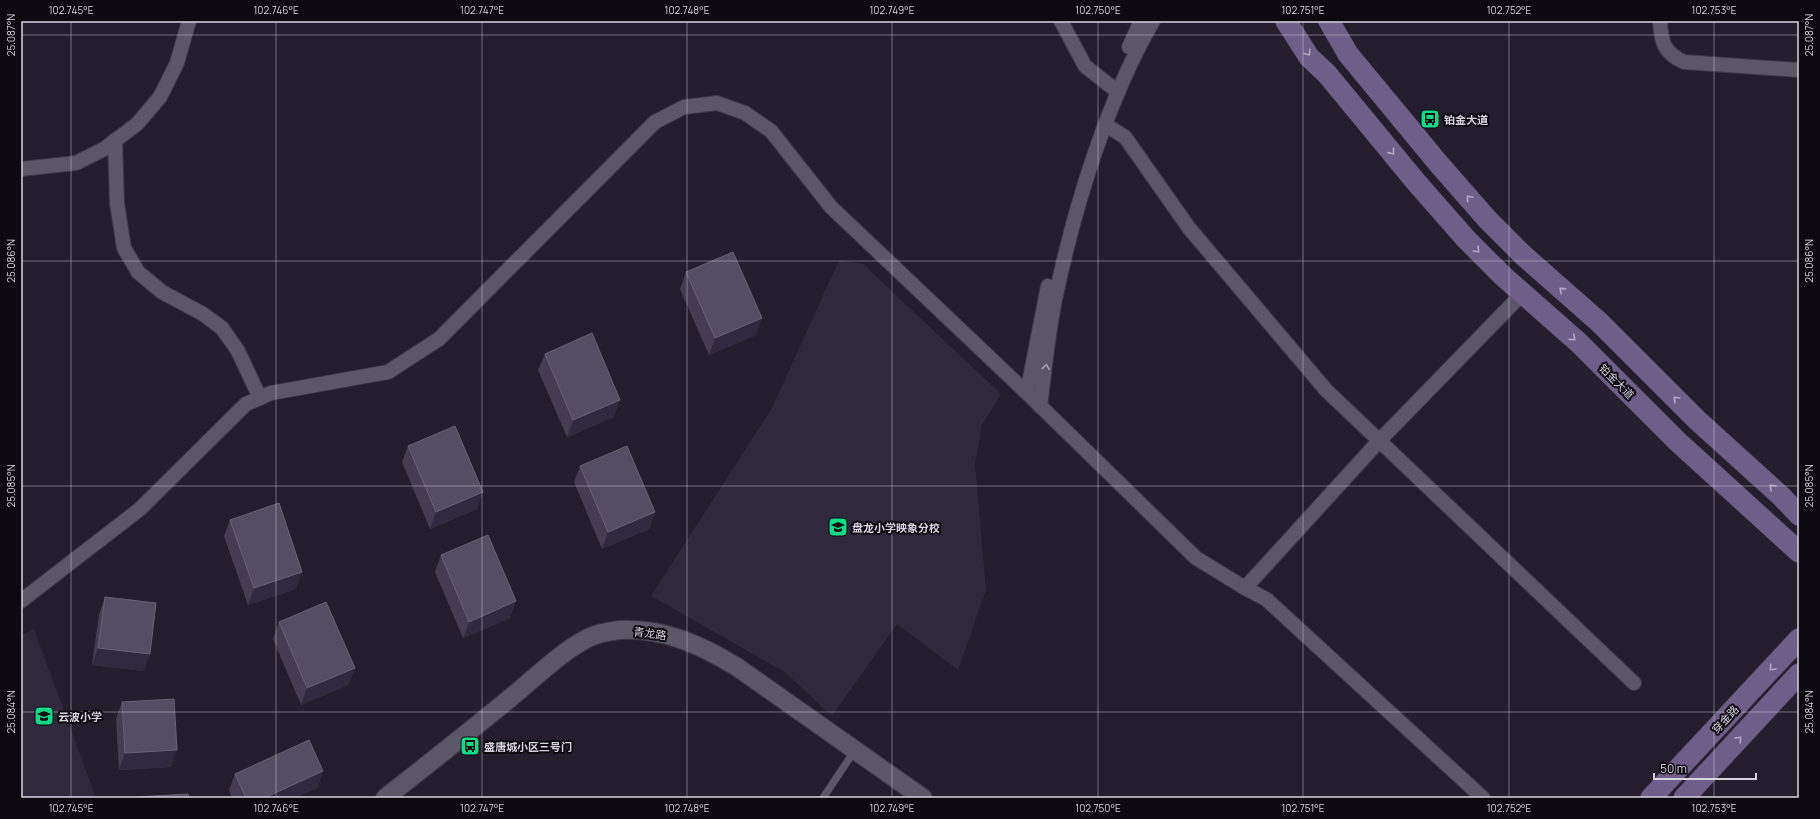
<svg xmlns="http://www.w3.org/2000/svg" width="1820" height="819" font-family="Manrope,'Noto Sans SC',sans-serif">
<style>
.built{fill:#30283d}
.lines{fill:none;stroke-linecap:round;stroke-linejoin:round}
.service-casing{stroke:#3d3846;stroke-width:8}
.minor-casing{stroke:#3d3846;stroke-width:16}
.tertiary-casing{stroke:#3d3846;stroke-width:20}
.secondary-casing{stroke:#3d3846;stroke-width:22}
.service{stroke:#5c5669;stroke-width:7}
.minor{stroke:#5c5669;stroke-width:14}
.tertiary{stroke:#5c5669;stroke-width:18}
.secondary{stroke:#6f5d8a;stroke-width:21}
.wall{fill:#453c54}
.shaded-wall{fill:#31293f}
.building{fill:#554d63;stroke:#696277}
.oneway{stroke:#b3aac1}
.oneway2{stroke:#a6a2b0}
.ticks{fill:none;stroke:#d7d4df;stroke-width:1;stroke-opacity:0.45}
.labels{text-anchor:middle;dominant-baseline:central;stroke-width:4;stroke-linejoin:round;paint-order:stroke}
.poi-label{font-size:11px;font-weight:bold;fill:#d7d4df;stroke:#0c0910;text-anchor:start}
.street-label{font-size:11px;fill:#d7d4df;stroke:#0c0910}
.neatline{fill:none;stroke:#d7d4df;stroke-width:1.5}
.ticks-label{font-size:10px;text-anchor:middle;fill:#d7d4df}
</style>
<rect width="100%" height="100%" fill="#241d2e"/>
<g class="built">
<path d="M 839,260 L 863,264 L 1001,394 L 982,425 L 975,464 L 986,590 L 958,670 L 897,624 L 832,716 L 786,673 L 651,596 L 772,408 Z"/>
<path d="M 34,629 L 96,798 L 21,798 L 21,635 Z"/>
</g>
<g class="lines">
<defs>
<path id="service" d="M 823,798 L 855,750"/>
<g id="minor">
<path d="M 1061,21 L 1085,66 L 1118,92"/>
<path d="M 1660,21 C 1661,42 1664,53 1684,62 L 1799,70"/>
<path d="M 1129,47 L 1141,21"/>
<path d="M 1106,125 L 1125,137 L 1189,228 L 1326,390 L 1634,683"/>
<path d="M 115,140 L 117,203 L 124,248 L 138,272 L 162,292 L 203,314 L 222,328 L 238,351 L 260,398"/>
<path d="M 21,169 L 76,163 L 104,149 L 137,124 L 160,97 L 177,63 L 189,21"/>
<path d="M 1027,393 L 1048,286"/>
<path d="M 1040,406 C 1045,369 1048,331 1056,295 C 1075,205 1107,101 1153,21"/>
<path d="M 1245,588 L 1379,441 L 1523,293"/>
<path d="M 21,601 L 140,509 L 246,404 L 271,393 L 388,372 L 439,339 L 655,122 L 684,107 L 717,103 L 745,113 L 771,131 L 831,207 L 1027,393 L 1196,558 L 1245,588 L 1266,599 L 1483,798"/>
</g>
<path id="tertiary" d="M 385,798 C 427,765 468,733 509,699 C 534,679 559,653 588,638 C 596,634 611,631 620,630 C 664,628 701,645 737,667 L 923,798"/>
<g id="secondary">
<path d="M 1286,21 L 1309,57 L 1327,74 L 1416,182 L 1466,239 L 1503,276 L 1579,343 L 1677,441 L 1799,552"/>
<path d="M 1329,21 L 1348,54 L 1438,163 L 1487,219 L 1523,255 L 1599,322 L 1697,420 L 1781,496 L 1799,515"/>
<path d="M 1651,798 L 1799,639"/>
<path d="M 1684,798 L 1799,674"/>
</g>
</defs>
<use href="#service" class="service-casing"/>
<use href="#minor" class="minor-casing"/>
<use href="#tertiary" class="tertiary-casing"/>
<use href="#secondary" class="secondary-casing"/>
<use href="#service" class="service"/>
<use href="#minor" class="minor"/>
<use href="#tertiary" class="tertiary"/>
<use href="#secondary" class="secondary"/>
</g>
<g class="wall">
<path d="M 686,272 L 756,335 L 709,355 L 680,289 Z"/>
<path d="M 545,354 L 614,417 L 567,437 L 538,370 Z"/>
<path d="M 408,446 L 477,509 L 430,529 L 402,462 Z"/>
<path d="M 580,466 L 655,512 L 649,529 L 602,549 L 574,482 Z"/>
<path d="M 230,520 L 296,589 L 248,605 L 224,536 Z"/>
<path d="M 441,555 L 510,618 L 463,638 L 435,572 Z"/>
<path d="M 105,597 L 144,671 L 92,665 L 99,614 Z"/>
<path d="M 279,622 L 355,668 L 348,685 L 301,705 L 273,639 Z"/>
<path d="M 122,702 L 171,767 L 119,770 L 116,719 Z"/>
<path d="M 323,771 L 317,788 L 295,798 L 232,798 L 229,790 L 235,774 Z"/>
</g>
<g class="shaded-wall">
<path d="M 762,318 L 756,335 L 709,355 L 715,338 Z"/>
<path d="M 620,400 L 614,417 L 567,437 L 573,420 Z"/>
<path d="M 483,492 L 477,509 L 430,529 L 436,512 Z"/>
<path d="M 655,512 L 649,529 L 602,549 L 608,532 Z"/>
<path d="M 302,572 L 296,589 L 248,605 L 254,588 Z"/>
<path d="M 516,601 L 510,618 L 463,638 L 469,622 Z"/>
<path d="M 98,648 L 150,654 L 144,671 L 92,665 Z"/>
<path d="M 355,668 L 348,685 L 301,705 L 307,688 Z"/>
<path d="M 177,750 L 171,767 L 119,770 L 125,753 Z"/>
<path d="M 323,771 L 317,788 L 295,798 L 264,798 Z"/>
</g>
<g class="building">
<path d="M 733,252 L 762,318 L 715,338 L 686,272 Z"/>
<path d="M 592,333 L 620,400 L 573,420 L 545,354 Z"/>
<path d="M 455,426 L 483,492 L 436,512 L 408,446 Z"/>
<path d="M 627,446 L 655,512 L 608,532 L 580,466 Z"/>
<path d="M 279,503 L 302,572 L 254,588 L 230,520 Z"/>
<path d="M 488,535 L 516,601 L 469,622 L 441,555 Z"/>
<path d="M 105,597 L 156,603 L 150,654 L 98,648 Z"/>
<path d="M 326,602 L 355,668 L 307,688 L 279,622 Z"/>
<path d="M 174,699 L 177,750 L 125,753 L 122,702 Z"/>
<path d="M 309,740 L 323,771 L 264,798 L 246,798 L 235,774 Z"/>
<path d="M 188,794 L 189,798 L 136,798 L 136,797 Z"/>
</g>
<defs><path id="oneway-chevron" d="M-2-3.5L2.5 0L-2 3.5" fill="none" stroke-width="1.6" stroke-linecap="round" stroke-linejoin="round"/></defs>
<g class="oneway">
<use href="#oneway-chevron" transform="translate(1308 53) rotate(54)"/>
<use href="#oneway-chevron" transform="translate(1392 152) rotate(51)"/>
<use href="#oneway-chevron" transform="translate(1469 198) rotate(-131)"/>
<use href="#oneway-chevron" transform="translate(1477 250) rotate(45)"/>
<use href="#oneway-chevron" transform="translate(1562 290) rotate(-138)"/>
<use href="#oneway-chevron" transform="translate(1573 338) rotate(41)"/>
<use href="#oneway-chevron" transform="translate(1676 399) rotate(-135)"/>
<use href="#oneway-chevron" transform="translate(1772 487) rotate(-138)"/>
<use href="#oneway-chevron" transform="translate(1772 668) rotate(133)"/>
<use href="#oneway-chevron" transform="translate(1739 739) rotate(-47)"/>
</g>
<use class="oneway2" href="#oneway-chevron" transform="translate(1046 367) rotate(-82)"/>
<path class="ticks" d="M 71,21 L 71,798M 276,21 L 276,798M 482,21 L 482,798M 687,21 L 687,798M 892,21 L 892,798M 1098,21 L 1098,798M 1303,21 L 1303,798M 1509,21 L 1509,798M 1714,21 L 1714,798M 21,35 L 1799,35M 21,261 L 1799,261M 21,486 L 1799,486M 21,712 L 1799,712"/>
<defs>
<symbol id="bus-square" viewBox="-11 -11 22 22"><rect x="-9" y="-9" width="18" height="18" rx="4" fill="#13d989" stroke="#0c0910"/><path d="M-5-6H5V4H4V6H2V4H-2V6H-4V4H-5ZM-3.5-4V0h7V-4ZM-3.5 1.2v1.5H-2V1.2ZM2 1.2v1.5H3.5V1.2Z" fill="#111"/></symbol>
<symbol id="school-square" viewBox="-11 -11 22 22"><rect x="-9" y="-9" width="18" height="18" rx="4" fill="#13d989" stroke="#0c0910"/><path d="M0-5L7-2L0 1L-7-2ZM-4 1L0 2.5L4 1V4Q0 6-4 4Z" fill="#111"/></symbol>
</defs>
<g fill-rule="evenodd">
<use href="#bus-square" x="1419" y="108" width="22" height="22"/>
<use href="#school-square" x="827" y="516" width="22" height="22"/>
<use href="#school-square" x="33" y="705" width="22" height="22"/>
<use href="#bus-square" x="459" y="735" width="22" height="22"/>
</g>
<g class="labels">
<g class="poi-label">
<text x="1444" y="119">铂金大道</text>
<text x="852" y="527">盘龙小学映象分校</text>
<text x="58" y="716">云波小学</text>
<text x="484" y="746">盛唐城小区三号门</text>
</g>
<g class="street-label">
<text transform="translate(1617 381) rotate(45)">铂金大道</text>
<text transform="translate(650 633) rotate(7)">青龙路</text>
<text transform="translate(1725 719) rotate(-47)">穿金路</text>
</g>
</g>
<rect width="1820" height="819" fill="none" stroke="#0c0910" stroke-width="44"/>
<path d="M1654 773v6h102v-6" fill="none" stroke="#d7d4df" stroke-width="2"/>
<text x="1660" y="773" font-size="12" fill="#d7d4df" stroke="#0c0910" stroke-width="3" paint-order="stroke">50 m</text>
<rect x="22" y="22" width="1776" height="775" class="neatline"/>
<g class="ticks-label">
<text x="71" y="14">102.745°E</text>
<text x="276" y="14">102.746°E</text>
<text x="482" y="14">102.747°E</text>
<text x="687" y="14">102.748°E</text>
<text x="892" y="14">102.749°E</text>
<text x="1098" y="14">102.750°E</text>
<text x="1303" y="14">102.751°E</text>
<text x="1509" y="14">102.752°E</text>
<text x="1714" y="14">102.753°E</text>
<text transform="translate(11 35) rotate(-90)" y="4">25.087°N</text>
<text transform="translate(1809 35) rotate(-90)" y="4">25.087°N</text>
<text transform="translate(11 261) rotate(-90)" y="4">25.086°N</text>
<text transform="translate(1809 261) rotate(-90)" y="4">25.086°N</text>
<text transform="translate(11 486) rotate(-90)" y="4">25.085°N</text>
<text transform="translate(1809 486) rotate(-90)" y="4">25.085°N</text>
<text transform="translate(11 712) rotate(-90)" y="4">25.084°N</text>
<text transform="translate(1809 712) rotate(-90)" y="4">25.084°N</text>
<text x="71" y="812">102.745°E</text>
<text x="276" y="812">102.746°E</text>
<text x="482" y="812">102.747°E</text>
<text x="687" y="812">102.748°E</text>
<text x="892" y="812">102.749°E</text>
<text x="1098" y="812">102.750°E</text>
<text x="1303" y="812">102.751°E</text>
<text x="1509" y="812">102.752°E</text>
<text x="1714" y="812">102.753°E</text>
</g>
</svg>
